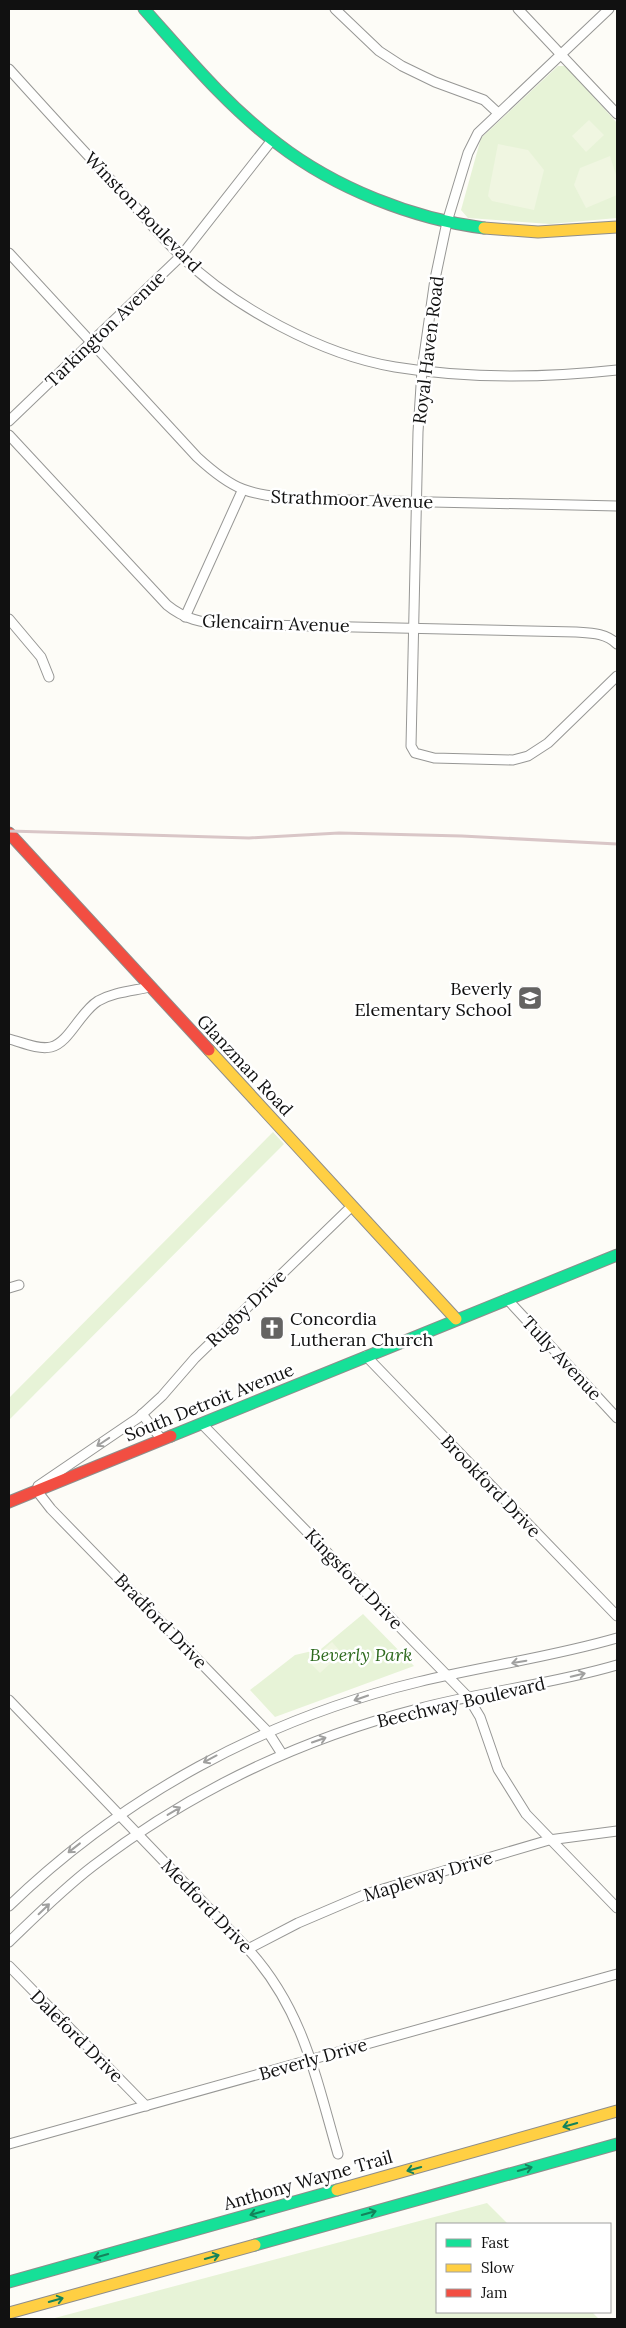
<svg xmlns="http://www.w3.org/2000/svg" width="626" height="2328" font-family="Lora,serif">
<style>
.green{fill:#e7f3d7}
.pitch{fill:#f0f6e1}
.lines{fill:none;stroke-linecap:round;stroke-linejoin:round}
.street-casing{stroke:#979795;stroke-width:11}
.fast-casing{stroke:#8e8d8b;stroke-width:13}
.slow-casing{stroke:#8e8d8b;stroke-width:13}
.jam-casing{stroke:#8e8d8b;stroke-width:13}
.street{stroke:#fffffe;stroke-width:9}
.fast{stroke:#16e098;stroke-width:11}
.slow{stroke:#ffcf43;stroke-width:11}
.jam{stroke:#f24e42;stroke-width:11}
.rail{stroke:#d9c6c7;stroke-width:3}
.oneway{stroke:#a0a09f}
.oneway2{stroke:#14835b}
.labels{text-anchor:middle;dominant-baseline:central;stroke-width:5;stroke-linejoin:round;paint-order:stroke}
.street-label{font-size:18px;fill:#111;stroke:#fff}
.poi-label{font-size:18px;fill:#111;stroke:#fff;text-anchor:end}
.park-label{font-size:18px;font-style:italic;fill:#2f6b1f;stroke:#fff}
</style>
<rect width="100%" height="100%" fill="#fdfcf7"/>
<g class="green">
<path d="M 558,66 L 566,66 L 617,123 L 617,218 L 550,224 L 468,218 L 461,210 L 481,138 Z"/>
<path d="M 273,1132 L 284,1144 L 9,1420 L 9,1398 Z"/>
<path d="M 363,1614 L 414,1666 L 275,1717 L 250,1690 L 295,1655 L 321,1649 Z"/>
<path d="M 487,2203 L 508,2224 L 437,2224 L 437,2312 L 592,2312 L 599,2319 L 51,2319 Z"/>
</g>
<g class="pitch">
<path d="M 589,120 L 604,135 L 586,152 L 572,136 Z"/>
<path d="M 498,144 L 528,150 L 544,170 L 534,210 L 492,201 L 488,196 Z"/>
<path d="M 610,156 L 617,178 L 617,195 L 586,208 L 574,185 L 580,168 Z"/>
<path d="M 332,1642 L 342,1653 L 320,1673 L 309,1662 Z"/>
</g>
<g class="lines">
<defs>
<g id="street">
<path d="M 335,9 L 379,51 L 402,66 L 435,82 L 484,100 L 498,113"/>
<path d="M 518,9 L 617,114"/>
<path d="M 609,9 L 478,133 L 468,153 L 447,222 L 435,279 L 422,370 L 418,432 L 411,746 L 415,753 L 434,758 L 513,760 L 528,756 L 548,743 L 617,676"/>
<path d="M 9,69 C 47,111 85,153 124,194 C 142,214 160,236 180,255 C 233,307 322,355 395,367 C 468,379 544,378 617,370"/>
<path d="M 9,253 L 197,457 C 235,492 248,494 298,499 L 617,506"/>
<path d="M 9,421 L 181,256 L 272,140"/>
<path d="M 9,435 L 167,605 C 184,619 202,623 224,624 L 576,632 C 591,633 606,633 617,644"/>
<path d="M 185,617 L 242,491"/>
<path d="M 9,619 L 41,657 L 49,677"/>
<path d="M 9,1039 C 21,1042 38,1050 51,1047 C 69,1043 80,1012 98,1001 C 114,992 132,991 150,987"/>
<path d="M 9,1288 L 19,1285"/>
<path d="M 507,1299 L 617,1418"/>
<path d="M 366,1356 L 617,1616"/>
<path d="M 142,1414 L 162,1440"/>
<path d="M 202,1424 L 468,1697 L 480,1717 L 498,1769 L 526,1814 L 617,1908"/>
<path d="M 38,1486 L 138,1418 L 162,1396 L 195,1358 L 352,1206"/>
<path d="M 37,1491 L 51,1509 L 268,1732 L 282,1754"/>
<path d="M 9,1700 L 248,1949 C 303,2009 316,2078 338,2154"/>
<path d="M 9,1906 C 123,1796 264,1719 418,1682 C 484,1666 552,1657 617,1638"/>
<path d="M 9,1942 C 36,1916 63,1889 93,1866 C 192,1790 300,1739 421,1708 C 486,1691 553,1684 617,1665"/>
<path d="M 248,1949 L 298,1923 L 366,1894 L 549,1840 L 617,1831"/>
<path d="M 9,1966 L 146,2106"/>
<path d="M 9,2144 L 617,1974"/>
</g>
<g id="fast">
<path d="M 144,9 C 186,56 227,106 278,144 C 335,188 413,219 484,228"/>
<path d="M 171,1436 L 617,1255"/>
<path d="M 255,2245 L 617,2144"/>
<path d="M 9,2282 L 337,2190"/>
</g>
<g id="slow">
<path d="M 484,228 L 538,232 L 617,227"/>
<path d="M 209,1050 L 456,1319"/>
<path d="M 337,2190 L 617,2111"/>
<path d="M 9,2313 L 255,2245"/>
</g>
<g id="jam">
<path d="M 9,833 L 209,1050"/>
<path d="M 9,1502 L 171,1436"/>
</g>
</defs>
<use href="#street" class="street-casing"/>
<use href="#fast" class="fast-casing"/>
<use href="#slow" class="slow-casing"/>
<use href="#jam" class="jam-casing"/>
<use href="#street" class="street"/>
<use href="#fast" class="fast"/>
<use href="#slow" class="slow"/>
<use href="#jam" class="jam"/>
<path class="rail" d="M 9,831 L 249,838 L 339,833 L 462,836 L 617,844"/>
</g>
<defs><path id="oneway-shaft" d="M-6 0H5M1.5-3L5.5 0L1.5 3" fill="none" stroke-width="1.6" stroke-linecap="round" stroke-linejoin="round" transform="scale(1.25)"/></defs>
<g class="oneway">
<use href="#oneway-shaft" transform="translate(103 1442) rotate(146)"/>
<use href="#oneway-shaft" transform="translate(519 1662) rotate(170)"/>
<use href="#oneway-shaft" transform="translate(578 1675) rotate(-14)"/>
<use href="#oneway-shaft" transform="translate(361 1698) rotate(161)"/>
<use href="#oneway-shaft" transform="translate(319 1740) rotate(-19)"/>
<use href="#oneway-shaft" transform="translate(210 1759) rotate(152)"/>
<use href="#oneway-shaft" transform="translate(174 1811) rotate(-31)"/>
<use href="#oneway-shaft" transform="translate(74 1848) rotate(142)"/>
<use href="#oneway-shaft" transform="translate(44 1909) rotate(-44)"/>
</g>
<g class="oneway2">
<use href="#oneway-shaft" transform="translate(570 2125) rotate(164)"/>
<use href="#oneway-shaft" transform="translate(414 2169) rotate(164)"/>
<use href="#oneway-shaft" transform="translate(525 2169) rotate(-16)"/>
<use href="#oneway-shaft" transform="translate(257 2213) rotate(164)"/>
<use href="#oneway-shaft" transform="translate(369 2213) rotate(-16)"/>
<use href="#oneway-shaft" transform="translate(101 2256) rotate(164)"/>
<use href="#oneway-shaft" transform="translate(212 2257) rotate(-16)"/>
<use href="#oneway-shaft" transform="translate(56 2300) rotate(-16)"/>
</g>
<defs>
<symbol id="school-square" viewBox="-11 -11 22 22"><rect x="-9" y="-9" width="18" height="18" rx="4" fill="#646362" stroke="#fff"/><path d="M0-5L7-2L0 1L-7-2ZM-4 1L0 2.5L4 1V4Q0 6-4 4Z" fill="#fff"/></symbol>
<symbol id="church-square" viewBox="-11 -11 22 22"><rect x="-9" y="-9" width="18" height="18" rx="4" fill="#646362" stroke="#fff"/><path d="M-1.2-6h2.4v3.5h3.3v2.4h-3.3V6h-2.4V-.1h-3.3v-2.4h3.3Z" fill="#fff"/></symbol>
</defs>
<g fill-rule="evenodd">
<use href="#school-square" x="516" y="984" width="28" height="28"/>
<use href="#church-square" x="258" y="1314" width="28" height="28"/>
</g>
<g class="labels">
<g class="street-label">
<text transform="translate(143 212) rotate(46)">Winston Boulevard</text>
<text transform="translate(105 329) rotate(-44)">Tarkington Avenue</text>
<text transform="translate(428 350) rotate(-83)">Royal Haven Road</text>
<text transform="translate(352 499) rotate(2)">Strathmoor Avenue</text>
<text transform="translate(276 623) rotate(2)">Glencairn Avenue</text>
<text transform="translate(245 1065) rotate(47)">Glanzman Road</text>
<text transform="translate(246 1308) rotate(-44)">Rugby Drive</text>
<text transform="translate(562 1358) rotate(47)">Tully Avenue</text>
<text transform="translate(209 1402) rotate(-22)">South Detroit Avenue</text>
<text transform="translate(491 1486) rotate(46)">Brookford Drive</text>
<text transform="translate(354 1579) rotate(46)">Kingsford Drive</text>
<text transform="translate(161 1621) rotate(46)">Bradford Drive</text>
<text transform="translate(461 1702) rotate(-13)">Beechway Boulevard</text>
<text transform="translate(428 1876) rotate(-17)">Mapleway Drive</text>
<text transform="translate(207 1906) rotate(46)">Medford Drive</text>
<text transform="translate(77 2036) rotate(45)">Daleford Drive</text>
<text transform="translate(313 2059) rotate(-16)">Beverly Drive</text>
<text transform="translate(308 2180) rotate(-16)">Anthony Wayne Trail</text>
</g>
<g class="poi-label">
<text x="512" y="988">Beverly<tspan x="512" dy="21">Elementary School</tspan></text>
<text x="290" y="1318" text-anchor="start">Concordia<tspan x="290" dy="21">Lutheran Church</tspan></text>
</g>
<g class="park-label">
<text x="361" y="1654">Beverly Park</text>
</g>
</g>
<rect width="626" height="2328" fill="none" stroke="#111111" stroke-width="20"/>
<rect x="436" y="2223" width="175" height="90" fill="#ffffff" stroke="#a0a0a0"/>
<rect x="446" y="2239" width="25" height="8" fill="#16e098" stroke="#a0a0a0"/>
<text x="481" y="2248" font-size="15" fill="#111111">Fast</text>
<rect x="446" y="2264" width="25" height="8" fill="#ffcf43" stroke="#a0a0a0"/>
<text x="481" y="2273" font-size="15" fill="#111111">Slow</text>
<rect x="446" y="2289" width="25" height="8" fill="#f24e42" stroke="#a0a0a0"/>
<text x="481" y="2298" font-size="15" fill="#111111">Jam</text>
</svg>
